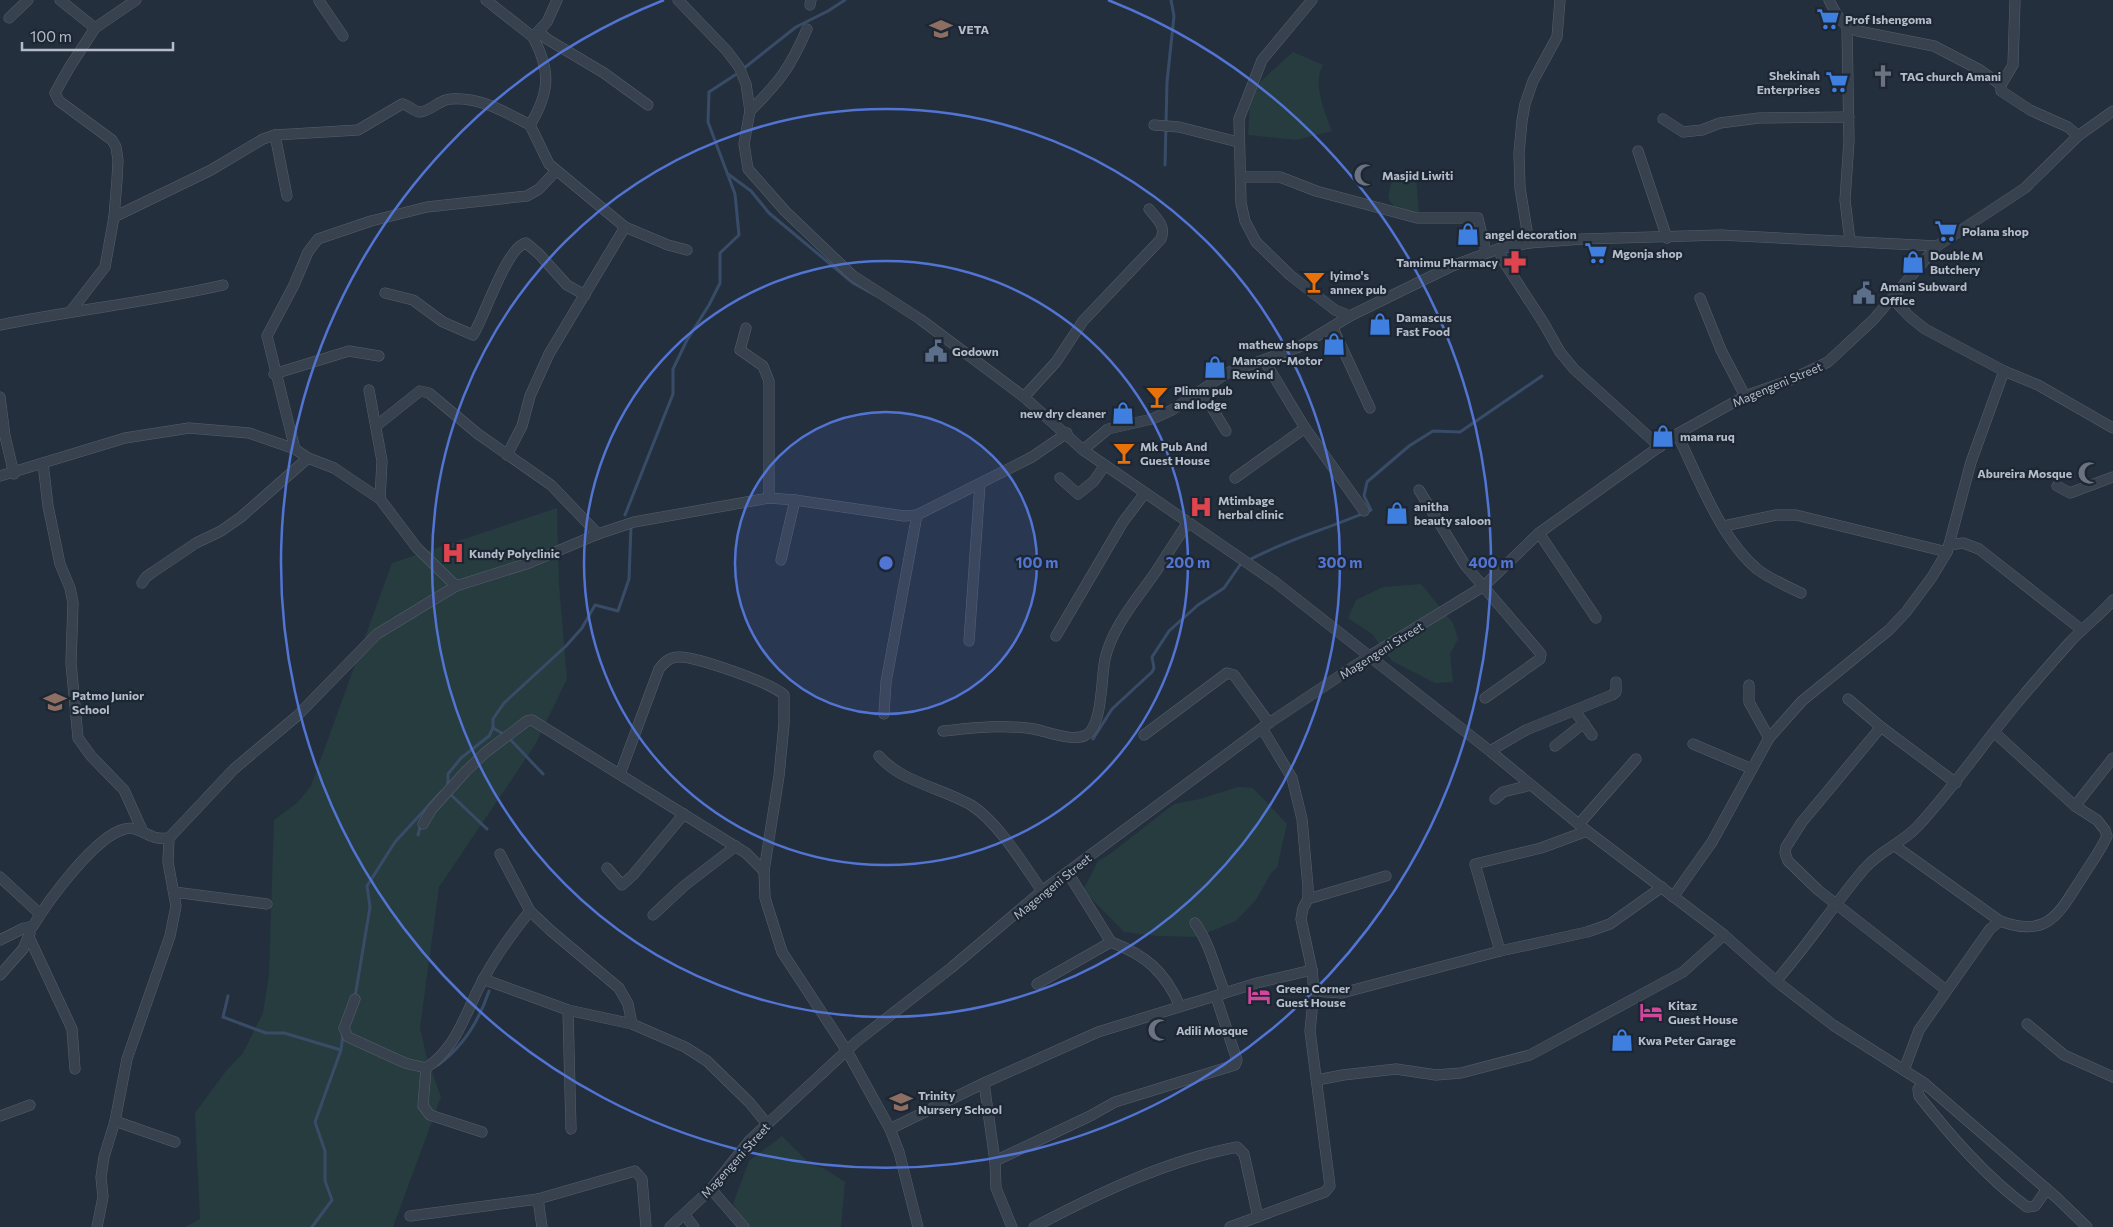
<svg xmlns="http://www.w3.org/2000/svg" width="2113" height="1227" font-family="Commissioner,sans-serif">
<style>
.green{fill:#263c3f}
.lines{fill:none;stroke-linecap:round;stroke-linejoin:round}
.stream{stroke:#394c67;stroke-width:3}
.minor-casing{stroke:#565f6c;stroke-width:11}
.minor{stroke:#38414e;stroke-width:10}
.ring{fill:none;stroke:#5274d3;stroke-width:2.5}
.labels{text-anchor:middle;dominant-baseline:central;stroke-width:4.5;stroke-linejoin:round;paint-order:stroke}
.poi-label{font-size:12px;font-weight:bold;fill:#b4bcc9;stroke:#1d2633;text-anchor:start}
.street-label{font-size:12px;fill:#b4bcc9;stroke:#1d2633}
.centre{fill:#5274d3;stroke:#1d2633;stroke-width:2.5}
.ring-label{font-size:15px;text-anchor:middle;font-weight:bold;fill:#5274d3;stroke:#1d2633;stroke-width:4.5;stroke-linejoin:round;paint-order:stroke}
</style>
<rect width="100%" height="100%" fill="#242f3e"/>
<g class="green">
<path d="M 1293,52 L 1323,65 C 1312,84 1325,112 1332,131 L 1296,140 L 1248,135 L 1250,101 L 1261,81 Z"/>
<path d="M 1416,177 L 1419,214 L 1400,215 L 1388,198 L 1392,179 Z"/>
<path d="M 557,508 L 559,585 L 567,679 L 535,745 L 439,887 L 420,1028 L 427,1058 L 441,1097 L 393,1227 L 185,1227 L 200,1219 L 195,1113 L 226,1071 L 243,1053 L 263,1013 L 269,974 L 274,820 L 298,802 L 311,786 L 392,563 Z"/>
<path d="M 1421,584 L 1453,623 L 1458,639 L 1450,654 L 1453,682 L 1435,683 L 1392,661 L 1372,634 L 1348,618 L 1356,600 L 1383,587 Z"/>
<path d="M 1238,787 L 1253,788 L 1287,824 L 1277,868 L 1271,873 L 1256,900 L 1236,921 L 1197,937 L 1158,936 L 1124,932 L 1083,890 L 1098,861 L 1110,854 L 1174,804 L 1200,799 Z"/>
<path d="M 782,1136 L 810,1164 L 825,1169 L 845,1182 L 841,1227 L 745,1227 L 733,1204 L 749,1161 Z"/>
</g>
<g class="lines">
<g class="stream">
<path d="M 743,69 L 796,27 L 828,11 L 845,0"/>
<path d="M 1165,165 L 1167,82 L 1174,16 L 1171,0"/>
<path d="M 728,174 L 751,191 L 769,213 L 853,283 L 875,295"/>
<path d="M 625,515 L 673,394 L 673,369 L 687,340 L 709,305 L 720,283 L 720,253 L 739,235 L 735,194 L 708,122 L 709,92 L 735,75"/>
<path d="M 1249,560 C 1288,539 1331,528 1371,510 L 1364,496 L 1367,482 L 1409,446 L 1433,431 L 1460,432 L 1542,376"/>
<path d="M 493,728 L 507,736 L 543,774"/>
<path d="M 1093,739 L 1112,709 L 1152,672 L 1154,668 L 1152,657 L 1169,631 L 1198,605 L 1224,588 L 1240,565"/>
<path d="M 448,786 L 448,774 L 461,758 L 489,736 L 493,728 L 493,719 L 504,703 L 566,646 L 582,628 L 595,605 L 618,611 L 629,579 L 631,526"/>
<path d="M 449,793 L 487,829"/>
<path d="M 418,835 L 421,824"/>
<path d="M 228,996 L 223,1017 L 266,1033 L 284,1033 L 341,1050"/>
<path d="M 355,997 L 370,907 L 367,886 L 395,842 L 441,792"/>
<path d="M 438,1065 C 464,1046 479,1021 489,991"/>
<path d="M 312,1227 L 332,1200 L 325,1181 L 325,1151 L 315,1122 L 341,1050 L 343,1034"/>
</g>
<defs>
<g id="minor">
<path d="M 60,0 L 95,28"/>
<path d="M 486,0 L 533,37 L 547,22 L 557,0"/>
<path d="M 678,0 L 727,51 L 739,67 L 746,84 L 750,111 L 744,144 L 748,169 L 785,211 L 852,275 L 920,319 L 1024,397 L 1083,450 L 1275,582 L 1490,751 L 1587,831 L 1724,935 L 1776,981 L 1833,1025 L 1924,1083 L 2057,1198 L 2087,1227"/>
<path d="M 1312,0 L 1262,60 L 1239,119 L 1241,203 L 1245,221 L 1256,242 L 1290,275 L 1335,310 L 1350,316"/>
<path d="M 1829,0 C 1837,16 1841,25 1858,31 L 1934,46 L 1980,70 L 2001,85"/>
<path d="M 2015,0 L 2013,65 L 2001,85 L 2001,91 L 2030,110 L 2068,127 L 2078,136"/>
<path d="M 319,1 L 343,36"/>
<path d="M 810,5 L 811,0"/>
<path d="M 9,18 L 28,0"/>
<path d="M 1847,27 L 1849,141 L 1845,200 L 1850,241"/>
<path d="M 539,32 L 547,39 L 604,73 L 648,105"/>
<path d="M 533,37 C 551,71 550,92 530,125 L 549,164 L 625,227 L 668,245 L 687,250"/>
<path d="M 750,111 C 780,81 790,68 807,29"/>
<path d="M 1663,119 L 1683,132 L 1702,130 L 1720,123 L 1759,118 L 1849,117"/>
<path d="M 1154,125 L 1179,127 L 1238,142"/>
<path d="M 275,135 L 287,196"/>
<path d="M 1638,151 L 1667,238"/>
<path d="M 1241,177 L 1280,177 L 1316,191 L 1417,218 L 1478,218 L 1486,252"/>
<path d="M 114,217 L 211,170 L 263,139 L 275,135 L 358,130 L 402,104 C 409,105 413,111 419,112 C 431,112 439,99 451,99 C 481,97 505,112 530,125"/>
<path d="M 1529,243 L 1520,188 L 1519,153 L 1522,121 L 1525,104 L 1533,81 L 1557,37 L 1560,0"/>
<path d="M 1498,249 L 1504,262 L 1543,322 L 1560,352 L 1574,369 L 1660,447"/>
<path d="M 385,293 L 413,300 L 443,322 L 473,335 C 484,318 507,246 526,243 L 539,254 L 567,285 L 585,295"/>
<path d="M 1700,298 L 1721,350 L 1745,396"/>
<path d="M 1892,298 L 1910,317 L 1925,329 L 2004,371 L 2038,385 L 2113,428"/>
<path d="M 71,311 L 105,267 L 114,217 L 117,180 L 118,160 L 116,147 L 112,140 L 59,101 L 55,93 L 69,68 L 95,28 L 136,0"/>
<path d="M 0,325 C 74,310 150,302 223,285"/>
<path d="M 746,328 L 740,350 L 763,366 L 769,381 L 769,498"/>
<path d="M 1333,328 L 1370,408"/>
<path d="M 1264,360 L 1305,428 L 1364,511"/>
<path d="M 274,374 L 349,351 L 379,356"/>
<path d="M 369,390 L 382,461 L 380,499"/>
<path d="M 1202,391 L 1226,431"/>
<path d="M 0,397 L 5,436 L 14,474"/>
<path d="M 1024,397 L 1056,362 L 1083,321 L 1161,239 C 1166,226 1158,220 1149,209"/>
<path d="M 376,426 L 420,391 L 429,393 L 478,434 L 551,485 L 598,534"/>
<path d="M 1677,434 C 1698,476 1720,538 1757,569 C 1770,579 1786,586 1801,593"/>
<path d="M 295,449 L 267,336 L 294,285 L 308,252 L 318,239 L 371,221 L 427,207 L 527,196 L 539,189 L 556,171"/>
<path d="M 1083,450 L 1108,429 L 1152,419 L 1172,410 L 1227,373 L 1299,347 L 1350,316 L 1452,266 L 1498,249 L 1529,243 L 1583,239 L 1721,235 L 1937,246"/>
<path d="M 507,455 L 522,426 L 530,396 L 549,354 L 625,227"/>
<path d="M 43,463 L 48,506 L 60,564 L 70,588 L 73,603 L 71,663 L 78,738 L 91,756 L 124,790 L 143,832"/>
<path d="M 0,476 L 125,438 L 189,428 L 249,433 L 295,449 L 308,458 L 334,468 L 380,499 L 417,548 L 456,586"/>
<path d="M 1060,478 L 1078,494 L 1094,481 L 1105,465"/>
<path d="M 1235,478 L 1305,428"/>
<path d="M 2057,486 L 2070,493 L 2113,477"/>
<path d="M 1419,490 L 1465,565 L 1541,654 L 1540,659 L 1485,698"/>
<path d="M 1724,526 L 1776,515 L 1796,515 L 1947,552"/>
<path d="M 1539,533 L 1596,618"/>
<path d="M 1949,545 L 1963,543 L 1979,549 L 2082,630"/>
<path d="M 781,560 L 795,500"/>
<path d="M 142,583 L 146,577 L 153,572 L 196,543 L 221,531 L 241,517 L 308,458"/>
<path d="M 1056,636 L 1123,522 L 1145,493"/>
<path d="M 969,641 L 980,484"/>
<path d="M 1749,685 L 1749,702 L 1769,738"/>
<path d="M 1848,699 L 1881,727 L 1956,783"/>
<path d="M 1575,711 L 1592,735"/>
<path d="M 884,714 L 886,682 L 917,515"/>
<path d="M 1881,727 L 1802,822 L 1786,847 L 1785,853 L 1788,861 L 1818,890 L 1946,990"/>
<path d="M 943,731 C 973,728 1004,724 1034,729 C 1048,732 1074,742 1086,735 C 1103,726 1101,676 1105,659 C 1113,625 1138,598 1157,570 C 1167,554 1178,538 1188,522"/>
<path d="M 1144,735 L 1227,673 L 1234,675 L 1269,723"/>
<path d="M 1693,744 L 1752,769"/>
<path d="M 1555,746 L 1584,723"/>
<path d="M 1490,751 L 1526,730 L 1612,695 L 1616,692 L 1616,682"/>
<path d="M 879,756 C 901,782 942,788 971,805 C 999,823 1023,864 1042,891"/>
<path d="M 620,774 L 659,669 C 664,663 669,657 678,657 C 695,656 772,683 784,695 L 784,724 L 779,776 L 764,871 L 765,898 L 782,952 L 847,1051 L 890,1129 L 899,1152 L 918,1227"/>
<path d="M 1495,799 L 1503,792 L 1531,785"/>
<path d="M 2075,806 L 2113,758"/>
<path d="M 423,824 L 432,809 L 466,771 L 486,752 L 527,721 L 532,720 L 746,853 L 764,871"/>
<path d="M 1579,824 L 1636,759"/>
<path d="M 1895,846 L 2000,921"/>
<path d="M 500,854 L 530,911 L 550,930 L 619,988 L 628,1004 L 632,1024"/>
<path d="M 607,868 L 622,885 L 633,875 L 684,814"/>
<path d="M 1068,873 L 1111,942"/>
<path d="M 0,877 L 40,914"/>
<path d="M 174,892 L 267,904"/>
<path d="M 1673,897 L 1712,842 L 1769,738 L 1802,701 L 1889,630 L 1906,612 L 1932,577 L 1947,552 L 1971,462 L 2004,371"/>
<path d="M 1308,899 L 1386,876"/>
<path d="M 653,915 L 684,886 L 736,846"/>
<path d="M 1195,923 C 1210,944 1215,969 1225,993"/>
<path d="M 29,937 L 72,1029 L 75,1069"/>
<path d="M 0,940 L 24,928 L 33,926 C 48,901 96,835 125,829 C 136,826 144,834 154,837 C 158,839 164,838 169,838 L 234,769 L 297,716 L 377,634 L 456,586 L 529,563 L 598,534 L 634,522 L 769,498 L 795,500 L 904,516 L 917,515 L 1032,457 L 1067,433"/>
<path d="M 1500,951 L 1475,864 L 1541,848 L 1587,831"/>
<path d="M 0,975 L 23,949 L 30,933"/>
<path d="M 483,979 L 568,1010 L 632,1024 L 685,1047 L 707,1061 L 750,1103 L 767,1124"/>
<path d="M 1776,981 C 1808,945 1834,904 1865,868 C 1881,850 1901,844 1918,826 C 1956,785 1986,739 2023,696 C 2038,678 2054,660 2070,642 C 2084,627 2100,615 2113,600"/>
<path d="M 1037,984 L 1111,942 C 1146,955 1165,972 1180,1006"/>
<path d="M 1314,991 L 1342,993 L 1500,951 L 1587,932 L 1610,924 L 1662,887"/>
<path d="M 355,999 L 344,1028 L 348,1037 L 405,1063 L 426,1068 C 458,1047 466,1010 484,978 C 497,954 513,932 530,911"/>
<path d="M 568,1010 L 571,1129"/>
<path d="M 2027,1024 L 2064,1055 L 2113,1077"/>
<path d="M 426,1068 L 423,1106 L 430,1115 L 482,1132"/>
<path d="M 1904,1070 L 1919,1030 L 1990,929 L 2000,921 C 2049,939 2059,913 2083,876 C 2091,863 2101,850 2107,836 L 2105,830 L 2097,820 L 2075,806 L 1995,733"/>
<path d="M 1317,1080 L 1343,1075 L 1396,1069 L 1436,1075 L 1461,1073 L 1530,1055 L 1683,972 L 1724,935"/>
<path d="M 984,1083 L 995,1161 L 996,1188 L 1012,1227"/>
<path d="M 1924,1083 L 1918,1089 L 1919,1096 C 1950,1135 1986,1177 2027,1207 L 2035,1206 L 2047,1189"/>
<path d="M 0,1116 L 30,1105"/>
<path d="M 115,1121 L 175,1142"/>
<path d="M 890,1129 L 984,1083 L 1098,1032 L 1257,983 L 1312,970"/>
<path d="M 995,1161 L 1090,1116 L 1115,1102 L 1235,1065 L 1237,1060 L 1216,997"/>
<path d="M 711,1189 L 744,1227"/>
<path d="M 538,1199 L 542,1227"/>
<path d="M 684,1214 L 694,1227"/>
<path d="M 410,1216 L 538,1199 L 635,1171 L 642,1179 L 646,1227"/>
<path d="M 97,1227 L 103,1197 L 101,1177 L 104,1157 L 115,1121 L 127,1059 L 170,936 L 176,906 L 168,862 L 169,838"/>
<path d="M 670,1227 L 711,1189 L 750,1140 L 856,1042 L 951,968 L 1042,891 L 1269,723 L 1368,657 L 1484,586 L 1539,533 L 1677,434 L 1745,396 L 1788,381 L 1828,362 L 1873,320 L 1937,246 L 2025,188 L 2078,136 L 2113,111"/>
<path d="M 1034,1227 C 1099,1193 1165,1161 1237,1147 L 1244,1154 L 1258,1217"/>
<path d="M 1230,1227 L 1325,1192 L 1330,1186 L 1310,1031 L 1314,991 L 1312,970 L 1301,919 L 1303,908 L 1308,899 L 1308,887 L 1302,819 L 1292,778 L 1262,728"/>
</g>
</defs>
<use href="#minor" class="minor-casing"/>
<use href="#minor" class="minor"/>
</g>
<circle cx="886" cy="563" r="151" fill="#5274d3" fill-opacity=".12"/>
<g class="ring">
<circle cx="886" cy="563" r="151"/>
<circle cx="886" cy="563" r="302"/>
<circle cx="886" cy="563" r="454"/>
<path d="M1108 0A605 605 0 1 1 664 0"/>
</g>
<defs>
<symbol id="supermarket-bare" viewBox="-9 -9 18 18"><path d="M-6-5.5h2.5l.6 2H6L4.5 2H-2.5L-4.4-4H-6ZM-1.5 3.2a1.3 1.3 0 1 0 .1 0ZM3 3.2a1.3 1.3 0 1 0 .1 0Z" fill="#3f7fe0" stroke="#1d2633" stroke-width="2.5" paint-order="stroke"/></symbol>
<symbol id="university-bare" viewBox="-9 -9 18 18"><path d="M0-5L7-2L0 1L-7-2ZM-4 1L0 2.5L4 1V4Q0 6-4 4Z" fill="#8d6e63" stroke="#1d2633" stroke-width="2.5" paint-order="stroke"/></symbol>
<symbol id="church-bare" viewBox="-9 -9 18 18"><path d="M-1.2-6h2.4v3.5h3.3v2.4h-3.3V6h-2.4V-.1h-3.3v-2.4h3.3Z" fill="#6b7280" stroke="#1d2633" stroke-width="2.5" paint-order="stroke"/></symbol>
<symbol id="mosque-bare" viewBox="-9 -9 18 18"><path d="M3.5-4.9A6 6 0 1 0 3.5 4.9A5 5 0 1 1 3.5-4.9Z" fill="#6b7280" stroke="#1d2633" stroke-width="2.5" paint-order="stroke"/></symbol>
<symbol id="shop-bare" viewBox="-9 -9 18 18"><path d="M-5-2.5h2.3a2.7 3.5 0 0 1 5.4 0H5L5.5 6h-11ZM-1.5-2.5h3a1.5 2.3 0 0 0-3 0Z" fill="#3f7fe0" stroke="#1d2633" stroke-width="2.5" paint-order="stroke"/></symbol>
<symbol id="pharmacy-bare" viewBox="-9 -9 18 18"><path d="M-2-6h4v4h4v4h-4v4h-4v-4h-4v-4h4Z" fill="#e0444e" stroke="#1d2633" stroke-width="2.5" paint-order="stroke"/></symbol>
<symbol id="bar-bare" viewBox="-9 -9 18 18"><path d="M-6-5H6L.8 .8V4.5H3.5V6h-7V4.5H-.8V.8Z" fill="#e8710a" stroke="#1d2633" stroke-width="2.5" paint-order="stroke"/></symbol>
<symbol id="civic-bare" viewBox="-9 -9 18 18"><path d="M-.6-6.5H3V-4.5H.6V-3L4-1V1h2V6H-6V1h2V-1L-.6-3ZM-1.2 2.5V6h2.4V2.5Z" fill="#5c6f8a" stroke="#1d2633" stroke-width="2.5" paint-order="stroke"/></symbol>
<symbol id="hospital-bare" viewBox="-9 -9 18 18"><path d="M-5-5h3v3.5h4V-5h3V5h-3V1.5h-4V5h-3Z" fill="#e0444e" stroke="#1d2633" stroke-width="2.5" paint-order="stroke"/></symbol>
<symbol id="school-bare" viewBox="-9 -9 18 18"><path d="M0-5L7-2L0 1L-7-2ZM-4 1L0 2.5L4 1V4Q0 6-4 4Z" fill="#8d6e63" stroke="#1d2633" stroke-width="2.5" paint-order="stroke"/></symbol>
<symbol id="hotel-bare" viewBox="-9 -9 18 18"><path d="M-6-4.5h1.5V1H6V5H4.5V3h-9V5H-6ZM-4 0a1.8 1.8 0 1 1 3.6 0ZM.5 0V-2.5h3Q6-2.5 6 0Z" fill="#d1479c" stroke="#1d2633" stroke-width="2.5" paint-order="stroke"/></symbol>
</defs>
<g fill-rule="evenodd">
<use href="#supermarket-bare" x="1812" y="3" width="32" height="32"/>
<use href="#university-bare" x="925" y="13" width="32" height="32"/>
<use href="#church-bare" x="1867" y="60" width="32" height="32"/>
<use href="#supermarket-bare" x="1821" y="66" width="32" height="32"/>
<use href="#mosque-bare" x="1349" y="159" width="32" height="32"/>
<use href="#supermarket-bare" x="1930" y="215" width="32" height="32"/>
<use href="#shop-bare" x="1452" y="218" width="32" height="32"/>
<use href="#supermarket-bare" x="1580" y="237" width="32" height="32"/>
<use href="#pharmacy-bare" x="1499" y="246" width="32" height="32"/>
<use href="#shop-bare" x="1897" y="246" width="32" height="32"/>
<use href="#bar-bare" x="1298" y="266" width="32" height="32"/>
<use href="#civic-bare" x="1848" y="277" width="32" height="32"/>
<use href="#shop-bare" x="1364" y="308" width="32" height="32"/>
<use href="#shop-bare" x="1318" y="328" width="32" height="32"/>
<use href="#civic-bare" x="920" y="335" width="32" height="32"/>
<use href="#shop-bare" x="1199" y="351" width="32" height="32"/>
<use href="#bar-bare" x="1141" y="381" width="32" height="32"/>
<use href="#shop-bare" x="1107" y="397" width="32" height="32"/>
<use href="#shop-bare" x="1647" y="420" width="32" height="32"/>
<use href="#bar-bare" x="1108" y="437" width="32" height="32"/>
<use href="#mosque-bare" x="2073" y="457" width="32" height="32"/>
<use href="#hospital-bare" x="1185" y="491" width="32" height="32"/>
<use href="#shop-bare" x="1381" y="497" width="32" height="32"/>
<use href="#hospital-bare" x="437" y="537" width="32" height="32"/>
<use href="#school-bare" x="39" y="686" width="32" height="32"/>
<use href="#hotel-bare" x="1243" y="979" width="32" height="32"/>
<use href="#hotel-bare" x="1635" y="996" width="32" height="32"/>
<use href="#mosque-bare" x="1143" y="1014" width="32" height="32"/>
<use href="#shop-bare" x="1606" y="1024" width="32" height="32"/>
<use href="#school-bare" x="885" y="1086" width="32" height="32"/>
</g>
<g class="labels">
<g class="poi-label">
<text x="1845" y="19">Prof Ishengoma</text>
<text x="958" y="29">VETA</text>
<text x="1820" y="75" text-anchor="end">Shekinah<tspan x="1820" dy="14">Enterprises</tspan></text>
<text x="1900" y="76">TAG church Amani</text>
<text x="1382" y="175">Masjid Liwiti</text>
<text x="1962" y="231">Polana shop</text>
<text x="1485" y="234">angel decoration</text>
<text x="1612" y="253">Mgonja shop</text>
<text x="1930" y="255">Double M<tspan x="1930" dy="14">Butchery</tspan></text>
<text x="1498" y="262" text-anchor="end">Tamimu Pharmacy</text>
<text x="1330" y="275">lyimo's<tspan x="1330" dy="14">annex pub</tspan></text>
<text x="1880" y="286">Amani Subward<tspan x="1880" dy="14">Office</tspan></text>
<text x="1396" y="317">Damascus<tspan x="1396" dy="14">Fast Food</tspan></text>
<text x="1318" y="344" text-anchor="end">mathew shops</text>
<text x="952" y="351">Godown</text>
<text x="1232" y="360">Mansoor-Motor<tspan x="1232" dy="14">Rewind</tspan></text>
<text x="1174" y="390">Plimm pub<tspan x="1174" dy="14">and lodge</tspan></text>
<text x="1106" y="413" text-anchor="end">new dry cleaner</text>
<text x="1680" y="436">mama ruq</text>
<text x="1140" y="446">Mk Pub And<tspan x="1140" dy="14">Guest House</tspan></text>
<text x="2072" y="473" text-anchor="end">Abureira Mosque</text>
<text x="1218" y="500">Mtimbage<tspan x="1218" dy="14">herbal clinic</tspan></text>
<text x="1414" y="506">anitha<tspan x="1414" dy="14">beauty saloon</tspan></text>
<text x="469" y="553">Kundy Polyclinic</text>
<text x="72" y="695">Patmo Junior<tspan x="72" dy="14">School</tspan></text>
<text x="1276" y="988">Green Corner<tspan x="1276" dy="14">Guest House</tspan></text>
<text x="1668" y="1005">Kitaz<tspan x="1668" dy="14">Guest House</tspan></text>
<text x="1176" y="1030">Adili Mosque</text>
<text x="1638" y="1040">Kwa Peter Garage</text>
<text x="918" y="1095">Trinity<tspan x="918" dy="14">Nursery School</tspan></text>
</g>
<g class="street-label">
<text transform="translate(1777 384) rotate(-23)">Magengeni Street</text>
<text transform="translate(1381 650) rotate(-32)">Magengeni Street</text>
<text transform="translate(1052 886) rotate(-39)">Magengeni Street</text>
<text transform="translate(735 1160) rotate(-48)">Magengeni Street</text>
</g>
</g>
<circle cx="886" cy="563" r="8" class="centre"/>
<g class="ring-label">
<text x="1037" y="568">100 m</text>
<text x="1188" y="568">200 m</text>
<text x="1340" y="568">300 m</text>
<text x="1491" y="568">400 m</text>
</g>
<path d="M22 42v8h151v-8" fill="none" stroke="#b4bcc9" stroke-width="2.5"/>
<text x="30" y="42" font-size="15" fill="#b4bcc9" stroke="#1d2633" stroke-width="4" paint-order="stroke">100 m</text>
</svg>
